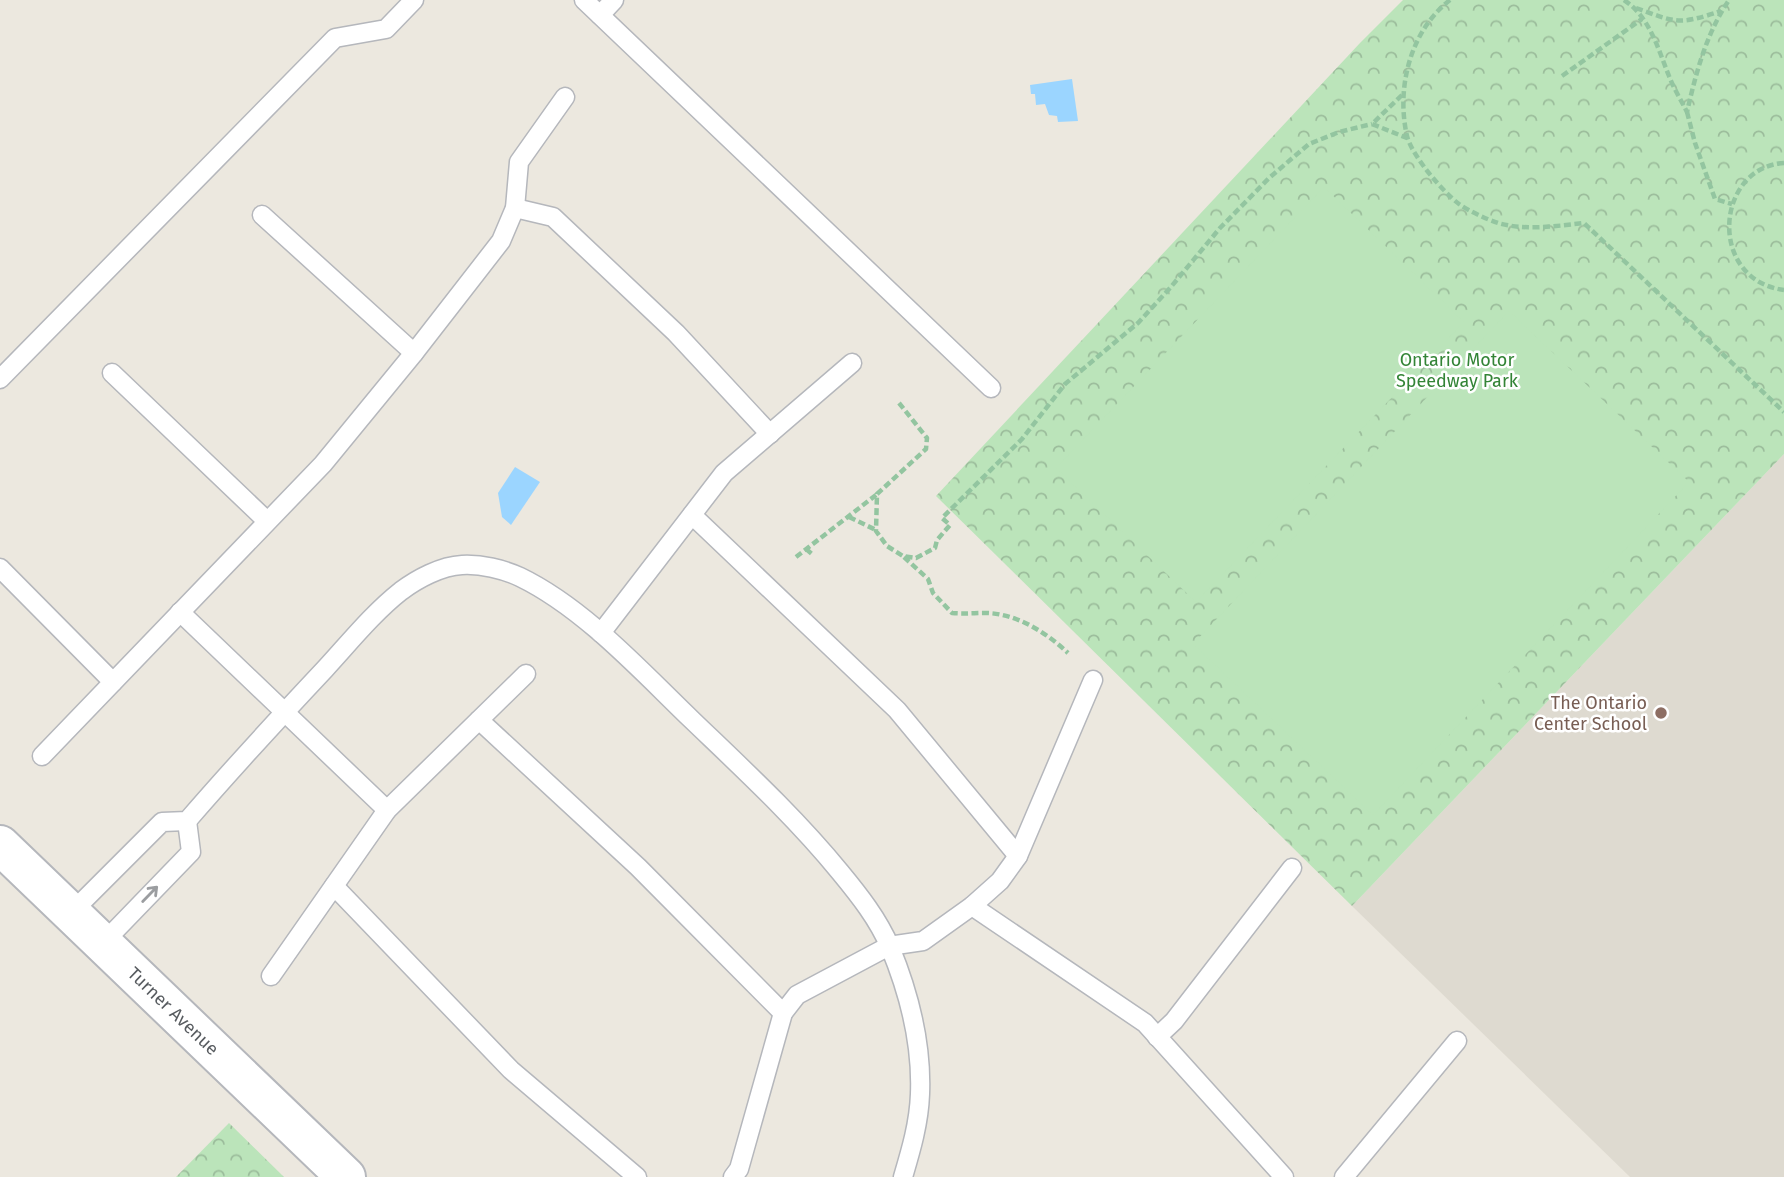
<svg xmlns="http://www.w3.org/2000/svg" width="1784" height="1177" font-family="'Fira Sans',sans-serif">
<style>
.education{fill:#dedad0}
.park{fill:url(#park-crowns)}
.pitch{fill:#bbe4ba}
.water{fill:#9bd5ff}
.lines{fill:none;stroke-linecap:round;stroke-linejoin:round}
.service-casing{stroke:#b5b7bc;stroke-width:21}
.tertiary-casing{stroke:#b5b7bc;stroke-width:42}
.path{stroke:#93c5a0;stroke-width:4.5;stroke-dasharray:7 3.5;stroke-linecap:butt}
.service{stroke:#fff;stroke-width:18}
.tertiary{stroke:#fff;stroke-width:38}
.oneway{stroke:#9b9da0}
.education-dot{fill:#8d6e63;stroke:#fff;stroke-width:2.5}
.labels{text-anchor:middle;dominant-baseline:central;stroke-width:5;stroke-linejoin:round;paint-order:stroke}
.park-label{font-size:18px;fill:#338436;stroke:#fff}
.education-label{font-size:18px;fill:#785e54;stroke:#fff;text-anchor:end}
.street-label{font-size:18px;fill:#585c60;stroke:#fff}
</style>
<defs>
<pattern id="park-crowns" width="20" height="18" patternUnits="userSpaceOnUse" patternTransform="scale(1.75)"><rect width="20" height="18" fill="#bbe4ba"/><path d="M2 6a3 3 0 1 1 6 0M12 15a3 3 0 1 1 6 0" fill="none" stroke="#9bbc9b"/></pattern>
</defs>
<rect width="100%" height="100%" fill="#ece8df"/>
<path class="education" d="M 1784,454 L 1784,1177 L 1630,1177 L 1352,906 Z"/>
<g class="park">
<path d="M 1403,0 L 1784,0 L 1784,454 L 1352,906 L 936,496 L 1360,43 Z"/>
<path d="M 229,1123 L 284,1177 L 176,1177 Z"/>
</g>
<g class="pitch">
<path d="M 1324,187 L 1464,322 L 1196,602 L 1056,468 Z"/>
<path d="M 1509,311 L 1689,482 L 1373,815 L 1193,644 Z"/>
</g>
<g class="water">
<path d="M 1072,79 L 1078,121 L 1058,122 L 1057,116 L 1049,115 L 1045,104 L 1036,105 L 1035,94 L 1031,94 L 1030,85 Z"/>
<path d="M 515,467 L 540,482 L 511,525 L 502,517 L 498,493 Z"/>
</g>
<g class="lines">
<defs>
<g id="service">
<path d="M 584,0 L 991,388"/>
<path d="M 600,15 L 614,0"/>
<path d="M 515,208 L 553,217 L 676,333 L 770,434"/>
<path d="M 262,215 L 414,353"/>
<path d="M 112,373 L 267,521"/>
<path d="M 0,379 L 335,38 L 386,29 L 414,0"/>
<path d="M 692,515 L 897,710 L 1018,856"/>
<path d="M 0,568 L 113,682"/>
<path d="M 180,612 L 387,810"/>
<path d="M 601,633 L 724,473 L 852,363"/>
<path d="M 479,720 L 638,867 L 783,1013"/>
<path d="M 42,756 L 323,464 L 414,353 L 501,241 L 515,208 L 519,162 L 565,97"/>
<path d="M 334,886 L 511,1070 L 637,1177"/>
<path d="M 972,906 L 1145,1023 L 1284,1177"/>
<path d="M 71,913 L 162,822 L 187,821 C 232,769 278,719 325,669 C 349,643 373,613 401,591 C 417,579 441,566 462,565 C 481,564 503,569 520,577 C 584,608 641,671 692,720 C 743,769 795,817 840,872 C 859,895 878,919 890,947 C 909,993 922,1044 920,1094 C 919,1123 911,1150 903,1177"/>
<path d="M 103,943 L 191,852 L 187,821"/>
<path d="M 271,976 L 387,810 L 526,674"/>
<path d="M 1157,1037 L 1174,1021 L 1292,868"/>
<path d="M 733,1177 L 739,1169 L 783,1013 L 797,995 L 889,946 L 923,941 L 972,906 L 1000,881 L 1018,856 L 1093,680"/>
<path d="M 1344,1177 L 1457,1041"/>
</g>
<g id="tertiary">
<path id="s1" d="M 0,845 L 346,1177"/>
</g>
</defs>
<use href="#service" class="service-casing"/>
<use href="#tertiary" class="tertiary-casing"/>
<g class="path">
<path d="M 1450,0 C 1410,31 1396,88 1407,136 C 1412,156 1443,192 1459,204 C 1469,211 1486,219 1498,223 C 1526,231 1556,226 1584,223 L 1784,412"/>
<path d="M 1624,0 C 1650,17 1658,49 1669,76 C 1674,89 1681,100 1687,112 C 1696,73 1706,34 1729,0"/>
<path d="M 1636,8 C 1677,23 1679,25 1721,11"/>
<path d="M 1562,76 L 1642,19"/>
<path d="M 1402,95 L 1372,124 L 1407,138"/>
<path d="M 1687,112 L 1695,143 L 1715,199 L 1732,204"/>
<path d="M 1784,163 C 1715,167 1707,280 1784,290"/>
<path d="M 899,403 L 927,438 L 926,449 L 877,494 L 876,531 L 887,546 L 903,556 L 916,558 L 935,548 L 937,540 L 950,525 L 942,518 L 1022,439 L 1065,384 L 1138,323 L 1170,288 L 1220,228 L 1269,178 L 1309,144 L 1339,132 L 1372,124"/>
<path d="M 849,517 L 876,530"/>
<path d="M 806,549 L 812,554"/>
<path d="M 796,557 L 876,495"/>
<path d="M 904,557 L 928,579 L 933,593 L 952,613 C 964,614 974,613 985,613 C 1016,613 1047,633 1068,653"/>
</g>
<use href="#service" class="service"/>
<use href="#tertiary" class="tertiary"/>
</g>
<defs><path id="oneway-shaft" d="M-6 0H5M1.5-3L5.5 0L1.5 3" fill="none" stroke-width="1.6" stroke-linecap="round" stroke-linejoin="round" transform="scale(1.75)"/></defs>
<use class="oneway" href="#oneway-shaft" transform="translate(150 894) rotate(-46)"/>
<circle class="education-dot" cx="1661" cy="713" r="7"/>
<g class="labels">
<g class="park-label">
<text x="1457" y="360">Ontario Motor<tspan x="1457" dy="21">Speedway Park</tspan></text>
</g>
<g class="education-label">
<text x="1647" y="703">The Ontario<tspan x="1647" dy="21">Center School</tspan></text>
</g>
<g class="street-label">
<text stroke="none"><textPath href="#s1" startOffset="240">Turner Avenue</textPath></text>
</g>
</g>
</svg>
